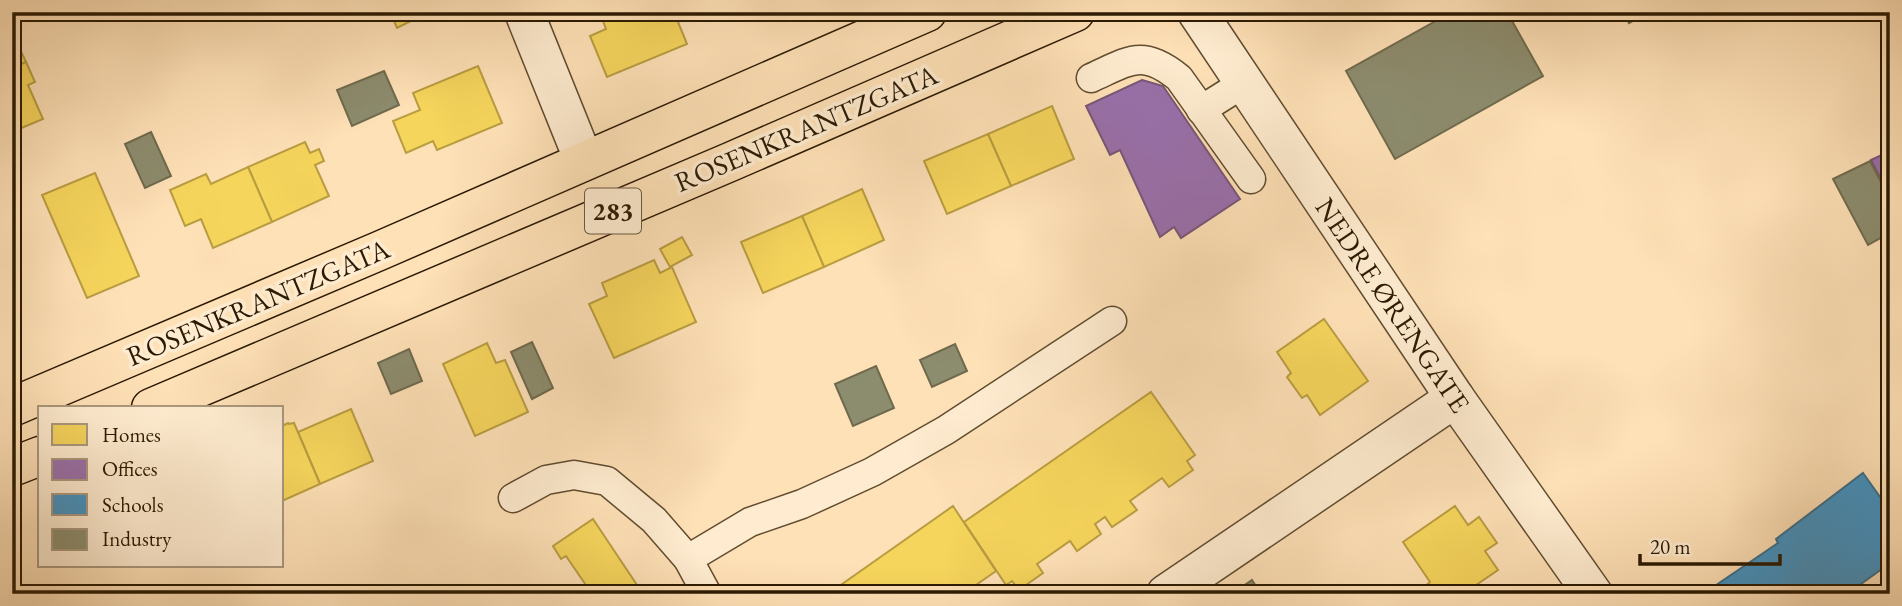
<svg xmlns="http://www.w3.org/2000/svg" width="1902" height="606" font-family="'EB Garamond',serif">
<style>
.homes{fill:#f6d55c;stroke:#b99d41;stroke-width:2}
.offices{fill:#9970ab;stroke:#785678;stroke-width:2}
.schools{fill:#4393c3;stroke:#3c6f89;stroke-width:2}
.industry{fill:#8c8c6e;stroke:#6f6a4e;stroke-width:2}
.lines{fill:none;stroke-linecap:round;stroke-linejoin:round}
.lane-casing{stroke:#604c2f;stroke-width:31}
.street-casing{stroke:#604c2f;stroke-width:41}
.primary-casing{stroke:#2b1a02;stroke-width:41}
.lane{stroke:#ffecd0;stroke-width:28}
.street{stroke:#ffecd0;stroke-width:38}
.primary{stroke:#ffe1b7;stroke-width:38}
.labels{text-anchor:middle;dominant-baseline:central;stroke-width:7;stroke-linejoin:round;paint-order:stroke}
.shield{fill:#ffecd0;stroke:#6b5940;stroke-width:2}
.shield-label{font-size:26px;font-weight:bold;fill:#2b1a02}
.street-label{font-size:28px;fill:#2b1a02;stroke:#ffecd0}
</style>
<rect width="100%" height="100%" fill="#ffe1b7"/>
<filter id="stains"><feTurbulence type="fractalNoise" baseFrequency=".00286" numOctaves="4"/><feColorMatrix values="0 0 0 0 .2 0 0 0 0 .09 0 0 0 0 .02 0 0 0 .5 -.17"/></filter>
<radialGradient id="worn" r=".72"><stop offset=".6" stop-color="#630" stop-opacity="0"/><stop offset="1" stop-color="#630" stop-opacity=".3"/></radialGradient>
<g class="homes">
<path d="M 390,12 L 429,12 L 397,28 Z"/>
<path d="M 602,12 L 674,12 L 687,44 L 607,77 L 590,36 L 606,29 L 600,13 Z"/>
<path d="M 19,47 L 26,62 L 12,68 L 12,49 Z"/>
<path d="M 26,62 L 35,82 L 28,85 L 43,119 L 12,132 L 12,68 Z"/>
<path d="M 478,66 L 502,123 L 437,150 L 433,141 L 406,153 L 393,121 L 420,110 L 413,93 Z"/>
<path d="M 1052,106 L 1074,159 L 1011,186 L 988,134 Z"/>
<path d="M 988,134 L 1011,186 L 947,214 L 924,161 Z"/>
<path d="M 305,142 L 310,153 L 319,149 L 324,161 L 315,165 L 329,196 L 272,222 L 248,167 Z"/>
<path d="M 248,167 L 272,222 L 213,248 L 201,219 L 185,226 L 170,190 L 206,174 L 211,184 Z"/>
<path d="M 95,173 L 139,276 L 87,298 L 42,195 Z"/>
<path d="M 862,189 L 884,240 L 824,267 L 802,216 Z"/>
<path d="M 802,216 L 824,267 L 763,293 L 741,242 Z"/>
<path d="M 682,237 L 692,255 L 670,267 L 660,249 Z"/>
<path d="M 654,260 L 660,273 L 672,267 L 696,322 L 614,358 L 589,304 L 607,296 L 602,283 Z"/>
<path d="M 1324,319 L 1368,381 L 1320,415 L 1307,395 L 1302,398 L 1287,377 L 1291,373 L 1277,352 Z"/>
<path d="M 487,343 L 496,363 L 505,360 L 528,412 L 475,436 L 443,364 Z"/>
<path d="M 1151,392 L 1195,455 L 1187,461 L 1193,470 L 1169,487 L 1162,478 L 1130,501 L 1137,510 L 1112,527 L 1105,517 L 1095,524 L 1101,534 L 1077,551 L 1070,541 L 1037,564 L 1043,573 L 1019,590 L 1012,581 L 1006,585 L 964,522 Z"/>
<path d="M 351,409 L 373,461 L 320,484 L 298,432 Z"/>
<path d="M 288,423 L 289,424 L 294,423 L 320,484 L 282,501 L 282,426 Z"/>
<path d="M 953,506 L 996,571 L 963,594 L 828,594 Z"/>
<path d="M 1455,506 L 1468,525 L 1479,517 L 1497,543 L 1485,551 L 1498,570 L 1463,594 L 1427,594 L 1423,588 L 1430,582 L 1403,542 Z"/>
<path d="M 593,519 L 643,594 L 592,594 L 566,556 L 561,559 L 553,546 Z"/>
<path d="M 116,586 L 118,594 L 94,594 Z"/>
</g>
<g class="offices">
<path d="M 1142,80 L 1163,86 L 1240,199 L 1181,238 L 1174,227 L 1160,237 L 1120,150 L 1110,155 L 1086,106 Z"/>
<path d="M 1890,151 L 1890,196 L 1871,160 Z"/>
</g>
<path class="schools" d="M 1863,473 L 1890,511 L 1890,563 L 1850,592 L 1852,594 L 1703,594 L 1778,543 L 1776,539 Z"/>
<g class="industry">
<path d="M 1452,12 L 1507,12 L 1543,76 L 1395,159 L 1346,71 Z"/>
<path d="M 1623,12 L 1648,12 L 1629,23 Z"/>
<path d="M 384,71 L 399,105 L 352,126 L 337,90 Z"/>
<path d="M 151,132 L 171,176 L 145,188 L 125,144 Z"/>
<path d="M 1870,161 L 1890,199 L 1890,233 L 1868,245 L 1833,179 Z"/>
<path d="M 532,342 L 553,388 L 532,399 L 511,352 Z"/>
<path d="M 955,344 L 967,371 L 932,387 L 920,360 Z"/>
<path d="M 409,349 L 422,381 L 391,394 L 378,363 Z"/>
<path d="M 876,366 L 894,408 L 853,426 L 835,384 Z"/>
<path d="M 1252,580 L 1261,594 L 1232,594 Z"/>
</g>
<g class="lines">
<defs>
<g id="lane">
<path d="M 1091,78 C 1129,61 1142,48 1179,78 L 1251,179"/>
<path d="M 1201,110 L 1244,83"/>
<path d="M 513,498 L 546,480 L 574,475 L 607,481 L 654,520 L 688,559 L 707,594"/>
<path d="M 688,559 L 750,522 L 802,504 L 872,472 L 946,430 L 1112,321"/>
</g>
<g id="street">
<path d="M 524,12 L 584,161"/>
<path d="M 1197,12 L 1455,398 L 1593,594"/>
<path d="M 1166,594 L 1455,398"/>
</g>
<g id="primary">
<path d="M 12,407 L 379,251 L 927,12"/>
<path d="M 151,408 L 730,162 L 1075,12"/>
<path d="M 12,467 L 40,456"/>
</g>
</defs>
<use href="#lane" class="lane-casing"/>
<use href="#street" class="street-casing"/>
<use href="#primary" class="primary-casing"/>
<use href="#lane" class="lane"/>
<use href="#street" class="street"/>
<use href="#primary" class="primary"/>
</g>
<g class="labels">
<rect class="shield" x="585" y="188.5" width="56" height="45" rx="5"/>
<g class="shield-label">
<text x="613" y="211">283</text>
</g>
<g class="street-label">
<text transform="translate(806 128) rotate(-23)">ROSENKRANTZGATA</text>
<text transform="translate(258 302) rotate(-23)">ROSENKRANTZGATA</text>
<text transform="translate(1393 305) rotate(56)">NEDRE ØRENGATE</text>
</g>
</g>
<rect width="1902" height="606" fill="none" stroke="#ffe1b7" stroke-width="42"/>
<rect x="14" y="14" width="1874" height="578" fill="none" stroke="#2b1a02" stroke-width="3.5"/>
<rect x="21" y="21" width="1860" height="564" fill="none" stroke="#2b1a02" stroke-width="2"/>
<rect x="38" y="406" width="245" height="161" fill="#ffecd0" stroke="#aa987e" stroke-width="2"/>
<rect x="52" y="424" width="35" height="21" fill="#f6d55c" stroke="#aa987e" stroke-width="2"/>
<text x="102" y="442" font-size="21" fill="#2b1a02">Homes</text>
<rect x="52" y="459" width="35" height="21" fill="#9970ab" stroke="#aa987e" stroke-width="2"/>
<text x="102" y="476" font-size="21" fill="#2b1a02">Offices</text>
<rect x="52" y="494" width="35" height="21" fill="#4393c3" stroke="#aa987e" stroke-width="2"/>
<text x="102" y="512" font-size="21" fill="#2b1a02">Schools</text>
<rect x="52" y="529" width="35" height="21" fill="#8c8c6e" stroke="#aa987e" stroke-width="2"/>
<text x="102" y="546" font-size="21" fill="#2b1a02">Industry</text>
<path d="M1640 554v10h140v-10" fill="none" stroke="#2b1a02" stroke-width="3.5"/>
<text x="1650" y="554" font-size="21" fill="#2b1a02" stroke="#ffecd0" stroke-width="5" paint-order="stroke">20 m</text>
<rect width="100%" height="100%" filter="url(#stains)"/>
<rect width="100%" height="100%" fill="url(#worn)"/>
</svg>
